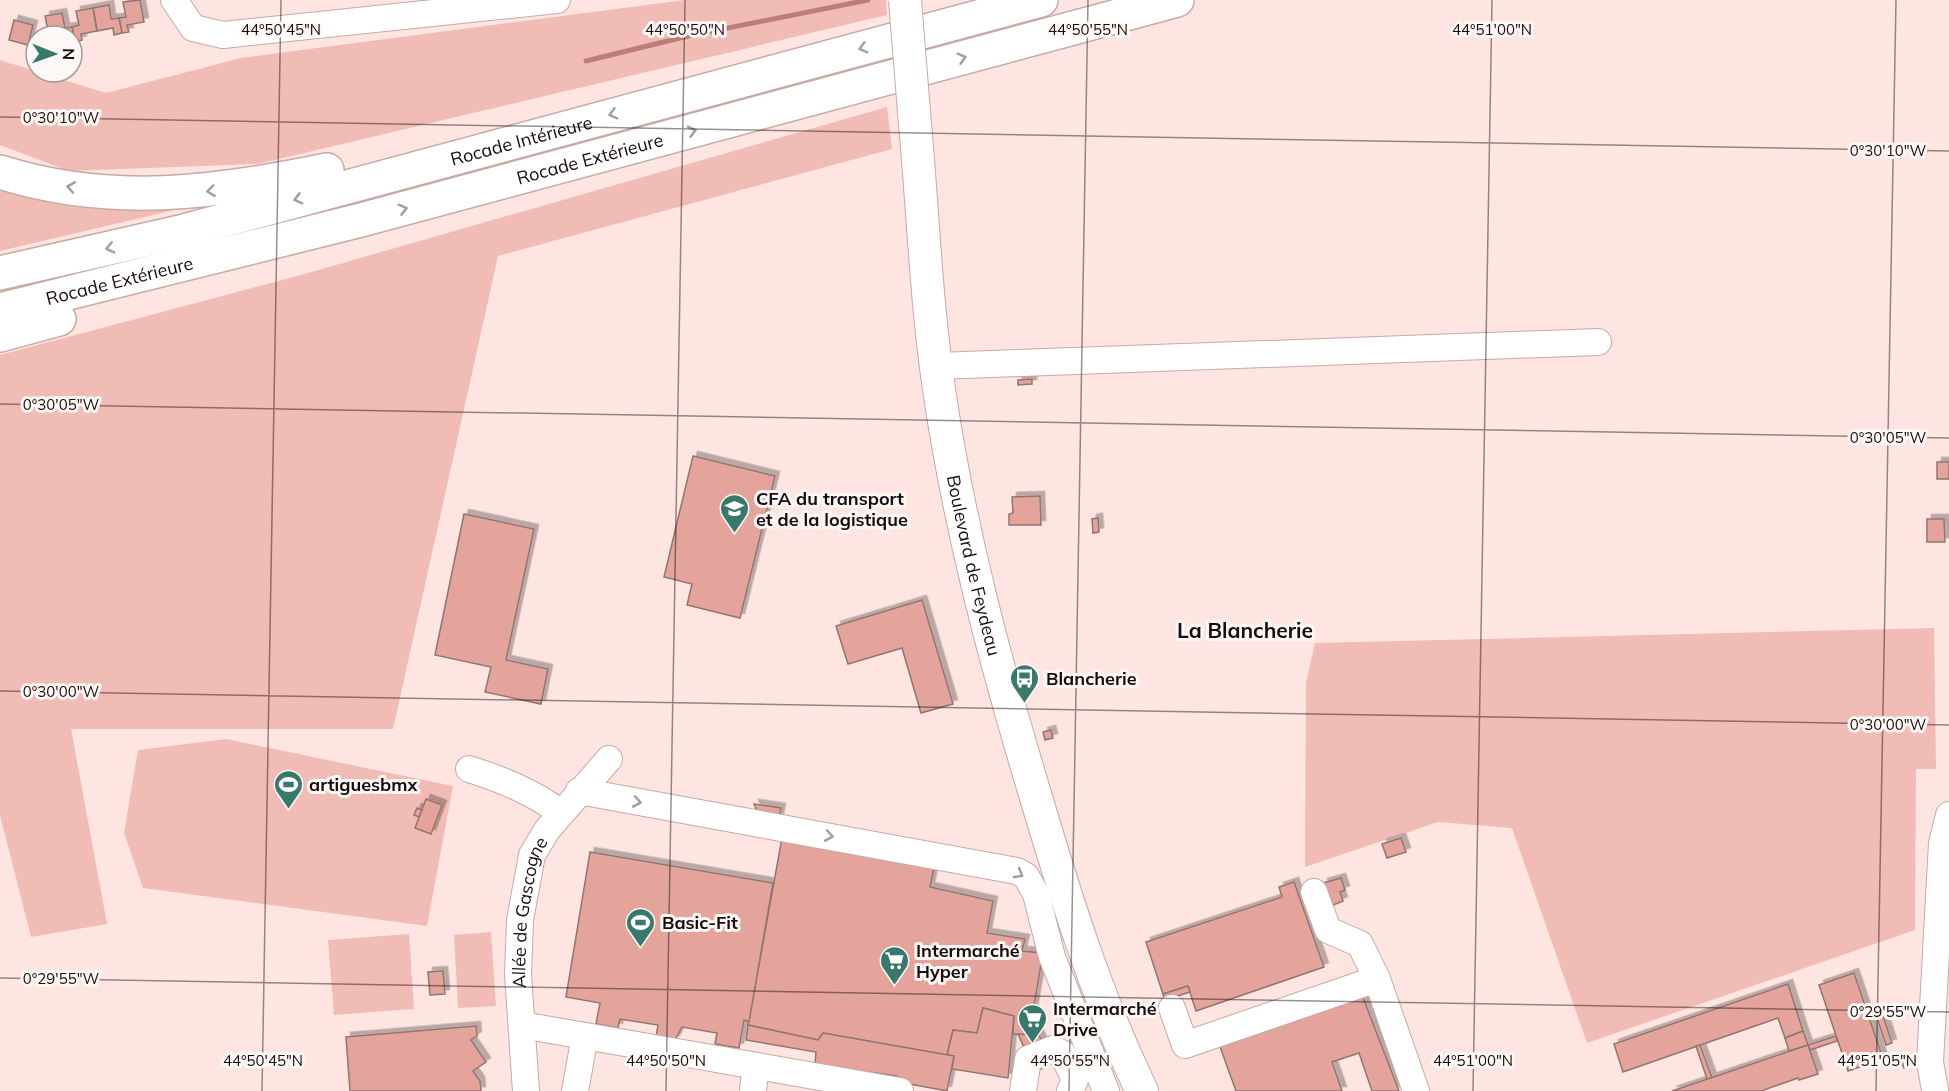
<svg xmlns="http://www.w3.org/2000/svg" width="1949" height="1091" font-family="Mulish,sans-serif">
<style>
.green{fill:#f1bcb5}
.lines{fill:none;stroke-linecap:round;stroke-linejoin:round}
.stream{stroke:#bc7f77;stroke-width:5}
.building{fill:#e4a49c;stroke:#917571;stroke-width:1.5;filter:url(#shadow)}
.minor-casing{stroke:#c7a9a5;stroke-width:28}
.major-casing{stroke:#c7a9a5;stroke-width:34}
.highway-casing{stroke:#c7a9a5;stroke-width:36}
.minor{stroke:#fff;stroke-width:26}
.major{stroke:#fff;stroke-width:32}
.highway{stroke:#fff;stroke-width:33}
.major-bridge-casing{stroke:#c7a9a5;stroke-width:34;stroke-linecap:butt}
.major-bridge{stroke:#fff;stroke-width:32}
.oneway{stroke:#a29e9d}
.ticks{fill:none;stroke:#160c0b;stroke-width:1.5;stroke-opacity:0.45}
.labels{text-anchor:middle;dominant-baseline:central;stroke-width:6;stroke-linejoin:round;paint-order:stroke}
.street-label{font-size:18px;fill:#160c0b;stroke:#fdf7f6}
.poi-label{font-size:18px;font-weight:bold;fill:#160c0b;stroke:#fdf7f6;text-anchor:start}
.quarter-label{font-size:21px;font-weight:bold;fill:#160c0b;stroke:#fdf7f6}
.ticks-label{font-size:15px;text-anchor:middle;fill:#160c0b;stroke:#fdf7f6;stroke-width:6;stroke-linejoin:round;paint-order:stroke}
</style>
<defs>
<filter id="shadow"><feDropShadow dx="4.5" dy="-4.5" stdDeviation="0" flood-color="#0004"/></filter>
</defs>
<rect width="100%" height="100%" fill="#fee5e1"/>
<g class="green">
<path d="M 685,0 L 886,0 L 887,15 L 258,164 L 69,171 L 0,145 L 0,60 L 106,93 L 241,58 Z"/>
<path d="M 887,107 L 892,149 L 498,256 L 393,729 L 71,729 L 107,924 L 31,937 L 0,815 L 0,355 L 301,275 Z"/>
<path d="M 0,184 L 176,207 L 170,211 L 0,251 Z"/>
<path d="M 1934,628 L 1936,769 L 1916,769 L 1915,930 L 1587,1043 L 1512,828 L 1438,822 L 1305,867 L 1306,683 L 1315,643 Z"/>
<path d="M 226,739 L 453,786 L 427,926 L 143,888 L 124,833 L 138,750 Z"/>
<path d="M 491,932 L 496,1006 L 458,1008 L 454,935 Z"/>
<path d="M 409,934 L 414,1009 L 334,1015 L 328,940 Z"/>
</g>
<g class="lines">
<path class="stream" d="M 586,61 L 688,36 L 868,0"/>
</g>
<g class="building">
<path d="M 140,0 L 144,22 L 127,25 L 129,32 L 122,33 L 119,18 L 126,17 L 123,2 Z"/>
<path d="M 109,5 L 111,19 L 119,18 L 122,33 L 114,35 L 113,28 L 97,31 L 93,8 Z"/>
<path d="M 93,8 L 97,31 L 81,34 L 82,40 L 75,42 L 72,27 L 79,25 L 76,11 Z"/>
<path d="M 62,13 L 65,28 L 72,27 L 75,42 L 72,42 L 72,36 L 49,36 L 45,16 Z"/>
<path d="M 14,20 L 33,25 L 28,45 L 9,40 Z"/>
<path d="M 1032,379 L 1032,384 L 1018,385 L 1018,380 Z"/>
<path d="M 693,456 L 775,476 L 740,618 L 687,605 L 692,584 L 664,577 Z"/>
<rect x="1937" y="462" width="12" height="17"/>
<path d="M 1040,496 L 1041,525 L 1009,525 L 1009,514 L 1013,513 L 1012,497 Z"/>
<path d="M 464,514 L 534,529 L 506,660 L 548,669 L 541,704 L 485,692 L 491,667 L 435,655 Z"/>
<path d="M 1098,518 L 1099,532 L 1093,533 L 1092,519 Z"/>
<path d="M 1927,519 L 1944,519 L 1945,542 L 1927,542 Z"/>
<path d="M 922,600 L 953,704 L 921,713 L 902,648 L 848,664 L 836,626 Z"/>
<path d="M 1051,730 L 1053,738 L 1045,740 L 1043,732 Z"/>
<path d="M 426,799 L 442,805 L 431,834 L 415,828 Z"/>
<path d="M 754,804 L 781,808 L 779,818 L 759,815 Z"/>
<path d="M 417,808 L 422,810 L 419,817 L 414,815 Z"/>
<path d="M 782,838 L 935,863 L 930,887 L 993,901 L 987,933 L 1025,939 L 1022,951 L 1043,953 L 1029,1035 L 1013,1034 L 1014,1016 L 983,1008 L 977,1033 L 953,1030 L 947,1055 L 823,1033 L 818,1040 L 748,1025 Z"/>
<path d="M 1401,838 L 1406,852 L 1387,858 L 1382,844 Z"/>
<path d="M 590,852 L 773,883 L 749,1022 L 744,1020 L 739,1048 L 715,1044 L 717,1033 L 682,1027 L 675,1040 L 656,1037 L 658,1025 L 620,1019 L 618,1028 L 596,1024 L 600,1003 L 566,997 Z"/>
<path d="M 1341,878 L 1345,890 L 1340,892 L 1343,901 L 1331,906 L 1323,883 Z"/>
<path d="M 1294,882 L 1324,967 L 1196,1011 L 1188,986 L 1163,994 L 1146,942 L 1282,897 L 1279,887 Z"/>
<path d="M 443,971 L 445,994 L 430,995 L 428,972 Z"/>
<path d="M 1854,973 L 1883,1059 L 1848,1071 L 1819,985 Z"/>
<path d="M 1788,984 L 1803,1031 L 1785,1038 L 1778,1018 L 1623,1072 L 1614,1044 Z"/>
<path d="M 1188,986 L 1190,992 L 1165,1000 L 1163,994 Z"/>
<path d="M 1362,995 L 1399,1091 L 1372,1091 L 1359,1053 L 1332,1062 L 1342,1091 L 1236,1091 L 1219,1044 Z"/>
<path d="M 983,1008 L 1014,1016 L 1008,1078 L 952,1069 L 954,1056 L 947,1055 L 953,1030 L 977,1033 Z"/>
<path d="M 1882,1013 L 1892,1043 L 1886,1045 L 1876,1015 Z"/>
<path d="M 1032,1020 L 1052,1063 L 1035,1072 L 1018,1034 L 1029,1035 Z"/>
<path d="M 748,1025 L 818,1040 L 823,1033 L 954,1056 L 947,1091 L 899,1082 L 897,1076 L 815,1065 L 816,1052 L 746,1040 Z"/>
<path d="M 476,1026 L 477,1036 L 471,1040 L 486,1062 L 473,1071 L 480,1081 L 481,1091 L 350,1091 L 346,1037 Z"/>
<path d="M 1803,1031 L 1808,1045 L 1789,1051 L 1785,1038 Z"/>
<path d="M 1836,1036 L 1837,1041 L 1810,1050 L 1808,1045 Z"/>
<path d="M 1700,1045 L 1712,1078 L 1707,1079 L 1696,1046 Z"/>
<path d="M 1808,1045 L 1818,1074 L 1799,1080 L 1798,1078 L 1761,1091 L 1672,1091 Z"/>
<path d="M 1914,1057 L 1916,1063 L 1904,1068 L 1901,1061 Z"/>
</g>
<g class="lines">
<defs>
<g id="minor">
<path d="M 174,0 L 193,28 L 223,35 L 557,0"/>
<path d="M 937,366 L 1598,342"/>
<path d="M 469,769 C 503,780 533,792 561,813"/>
<path d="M 579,791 L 1017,871 L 1026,876 L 1036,894 L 1052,957 L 1106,1091"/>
<path d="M 1314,892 L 1328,930 L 1360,944 L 1377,979"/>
<path d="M 1172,1008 L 1185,1045 L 1377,979 L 1416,1091"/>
<path d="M 522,1025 L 900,1091"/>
<path d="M 1935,1090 L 1930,1062 L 1942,843 L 1949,815"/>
<path id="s1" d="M 526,1091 L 518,975 L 520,920 L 532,855 L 547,830 L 609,759"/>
<path d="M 575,1091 L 585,1036"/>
<path d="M 753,1091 L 754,1081"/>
<path d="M 1023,1091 L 1028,1059 L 1053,1049 L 1063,1054 L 1075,1080 L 1070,1091"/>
</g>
<g id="major">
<path id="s2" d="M 915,124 C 923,212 926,301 939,389 C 959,527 995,661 1035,794 C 1065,895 1096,996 1142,1091"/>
</g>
<g id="highway">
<path d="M 0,172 C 110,207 216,193 327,170"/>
<path id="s3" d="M 0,273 L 184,231 L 1041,0"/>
<path id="s4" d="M 0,310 L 361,220 L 1177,0"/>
<path d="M 0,335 L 59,319"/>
</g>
</defs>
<use href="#minor" class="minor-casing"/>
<use href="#major" class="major-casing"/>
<use href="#highway" class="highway-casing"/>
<use href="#minor" class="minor"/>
<use href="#major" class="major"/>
<use href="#highway" class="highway"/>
<defs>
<path id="major-bridge" d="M 905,0 L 915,124"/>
</defs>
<use href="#major-bridge" class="major-bridge-casing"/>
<use href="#major-bridge" class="major-bridge"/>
</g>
<defs><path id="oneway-chevron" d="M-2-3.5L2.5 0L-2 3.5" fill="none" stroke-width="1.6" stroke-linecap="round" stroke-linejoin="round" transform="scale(1.5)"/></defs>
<g class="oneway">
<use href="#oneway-chevron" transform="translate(863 48) rotate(165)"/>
<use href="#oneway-chevron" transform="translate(962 58) rotate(-15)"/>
<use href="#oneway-chevron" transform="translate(613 114) rotate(165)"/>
<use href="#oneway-chevron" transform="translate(692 131) rotate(-15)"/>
<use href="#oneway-chevron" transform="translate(71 187) rotate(-170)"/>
<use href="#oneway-chevron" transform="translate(211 191) rotate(173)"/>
<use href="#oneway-chevron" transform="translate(298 199) rotate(165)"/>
<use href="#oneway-chevron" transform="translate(403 209) rotate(-15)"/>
<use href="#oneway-chevron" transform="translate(110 248) rotate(167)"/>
<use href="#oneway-chevron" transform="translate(637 802) rotate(10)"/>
<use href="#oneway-chevron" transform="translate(829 836) rotate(10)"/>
<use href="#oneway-chevron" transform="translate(1019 874) rotate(30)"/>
</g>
<path class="ticks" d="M 0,117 L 1949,151M 0,404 L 1949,438M 0,691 L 1949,725M 0,978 L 1949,1012M 262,1091 L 281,0M 666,1091 L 685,0M 1069,1091 L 1088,0M 1473,1091 L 1492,0M 1876,1091 L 1896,0"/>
<defs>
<symbol id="university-pin" viewBox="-11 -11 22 30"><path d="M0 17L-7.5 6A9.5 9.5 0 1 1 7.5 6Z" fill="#377a6b" stroke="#fdf7f6"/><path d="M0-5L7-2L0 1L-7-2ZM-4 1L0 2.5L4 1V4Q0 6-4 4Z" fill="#fff"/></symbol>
<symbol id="bus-pin" viewBox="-11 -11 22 30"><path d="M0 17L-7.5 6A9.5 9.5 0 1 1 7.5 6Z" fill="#377a6b" stroke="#fdf7f6"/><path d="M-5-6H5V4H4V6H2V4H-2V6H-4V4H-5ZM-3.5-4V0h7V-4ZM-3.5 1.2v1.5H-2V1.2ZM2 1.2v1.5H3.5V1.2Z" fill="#fff"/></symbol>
<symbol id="stadium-pin" viewBox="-11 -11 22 30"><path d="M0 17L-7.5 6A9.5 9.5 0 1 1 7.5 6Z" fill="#377a6b" stroke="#fdf7f6"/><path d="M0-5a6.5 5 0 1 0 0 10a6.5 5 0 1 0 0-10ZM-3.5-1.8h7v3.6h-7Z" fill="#fff"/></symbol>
<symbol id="supermarket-pin" viewBox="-11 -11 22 30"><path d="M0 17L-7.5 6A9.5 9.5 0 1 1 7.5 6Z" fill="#377a6b" stroke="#fdf7f6"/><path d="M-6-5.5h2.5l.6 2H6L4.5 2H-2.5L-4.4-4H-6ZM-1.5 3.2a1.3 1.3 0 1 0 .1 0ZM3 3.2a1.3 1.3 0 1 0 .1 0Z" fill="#fff"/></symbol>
</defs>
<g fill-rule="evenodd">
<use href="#university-pin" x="718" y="492" width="33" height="45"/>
<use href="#bus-pin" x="1008" y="662" width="33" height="45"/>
<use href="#stadium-pin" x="272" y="768" width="33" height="45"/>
<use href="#stadium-pin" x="624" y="906" width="33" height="45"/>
<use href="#supermarket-pin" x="878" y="944" width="33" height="45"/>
<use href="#supermarket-pin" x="1016" y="1002" width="33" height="45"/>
</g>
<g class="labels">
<g class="street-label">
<text stroke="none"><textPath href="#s3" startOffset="538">Rocade Intérieure</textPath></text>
<text stroke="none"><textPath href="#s4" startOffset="609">Rocade Extérieure</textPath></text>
<text stroke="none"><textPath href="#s4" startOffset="123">Rocade Extérieure</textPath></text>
<text stroke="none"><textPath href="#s2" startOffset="446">Boulevard de Feydeau</textPath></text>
<text stroke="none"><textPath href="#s1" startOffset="180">Allée de Gascogne</textPath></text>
</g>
<g class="poi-label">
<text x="756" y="498">CFA du transport<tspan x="756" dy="21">et de la logistique</tspan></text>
<text x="1046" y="678">Blancherie</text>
<text x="309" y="784">artiguesbmx</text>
<text x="662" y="922">Basic-Fit</text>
<text x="916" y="950">Intermarché<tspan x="916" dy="21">Hyper</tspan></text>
<text x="1053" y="1008">Intermarché<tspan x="1053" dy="21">Drive</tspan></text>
</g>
<g class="quarter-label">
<text x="1245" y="630">La Blancherie</text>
</g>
</g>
<g class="ticks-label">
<text x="281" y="35">44°50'45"N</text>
<text x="685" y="35">44°50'50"N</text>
<text x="1088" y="35">44°50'55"N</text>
<text x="1492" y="35">44°51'00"N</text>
<text x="61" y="123">0°30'10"W</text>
<text x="1888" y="156">0°30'10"W</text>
<text x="61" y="410">0°30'05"W</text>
<text x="1888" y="443">0°30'05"W</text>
<text x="61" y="697">0°30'00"W</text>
<text x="1888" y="730">0°30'00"W</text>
<text x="61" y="984">0°29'55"W</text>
<text x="1888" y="1017">0°29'55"W</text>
<text x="263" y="1066">44°50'45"N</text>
<text x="666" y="1066">44°50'50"N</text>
<text x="1070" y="1066">44°50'55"N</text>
<text x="1473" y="1066">44°51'00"N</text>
<text x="1877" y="1066">44°51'05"N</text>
</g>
<g transform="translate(54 54) rotate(91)"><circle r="28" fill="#fdf7f6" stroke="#a19998" stroke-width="1.5"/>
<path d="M0-4.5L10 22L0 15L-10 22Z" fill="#377a6b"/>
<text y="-9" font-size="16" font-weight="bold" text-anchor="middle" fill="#160c0b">N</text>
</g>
</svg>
